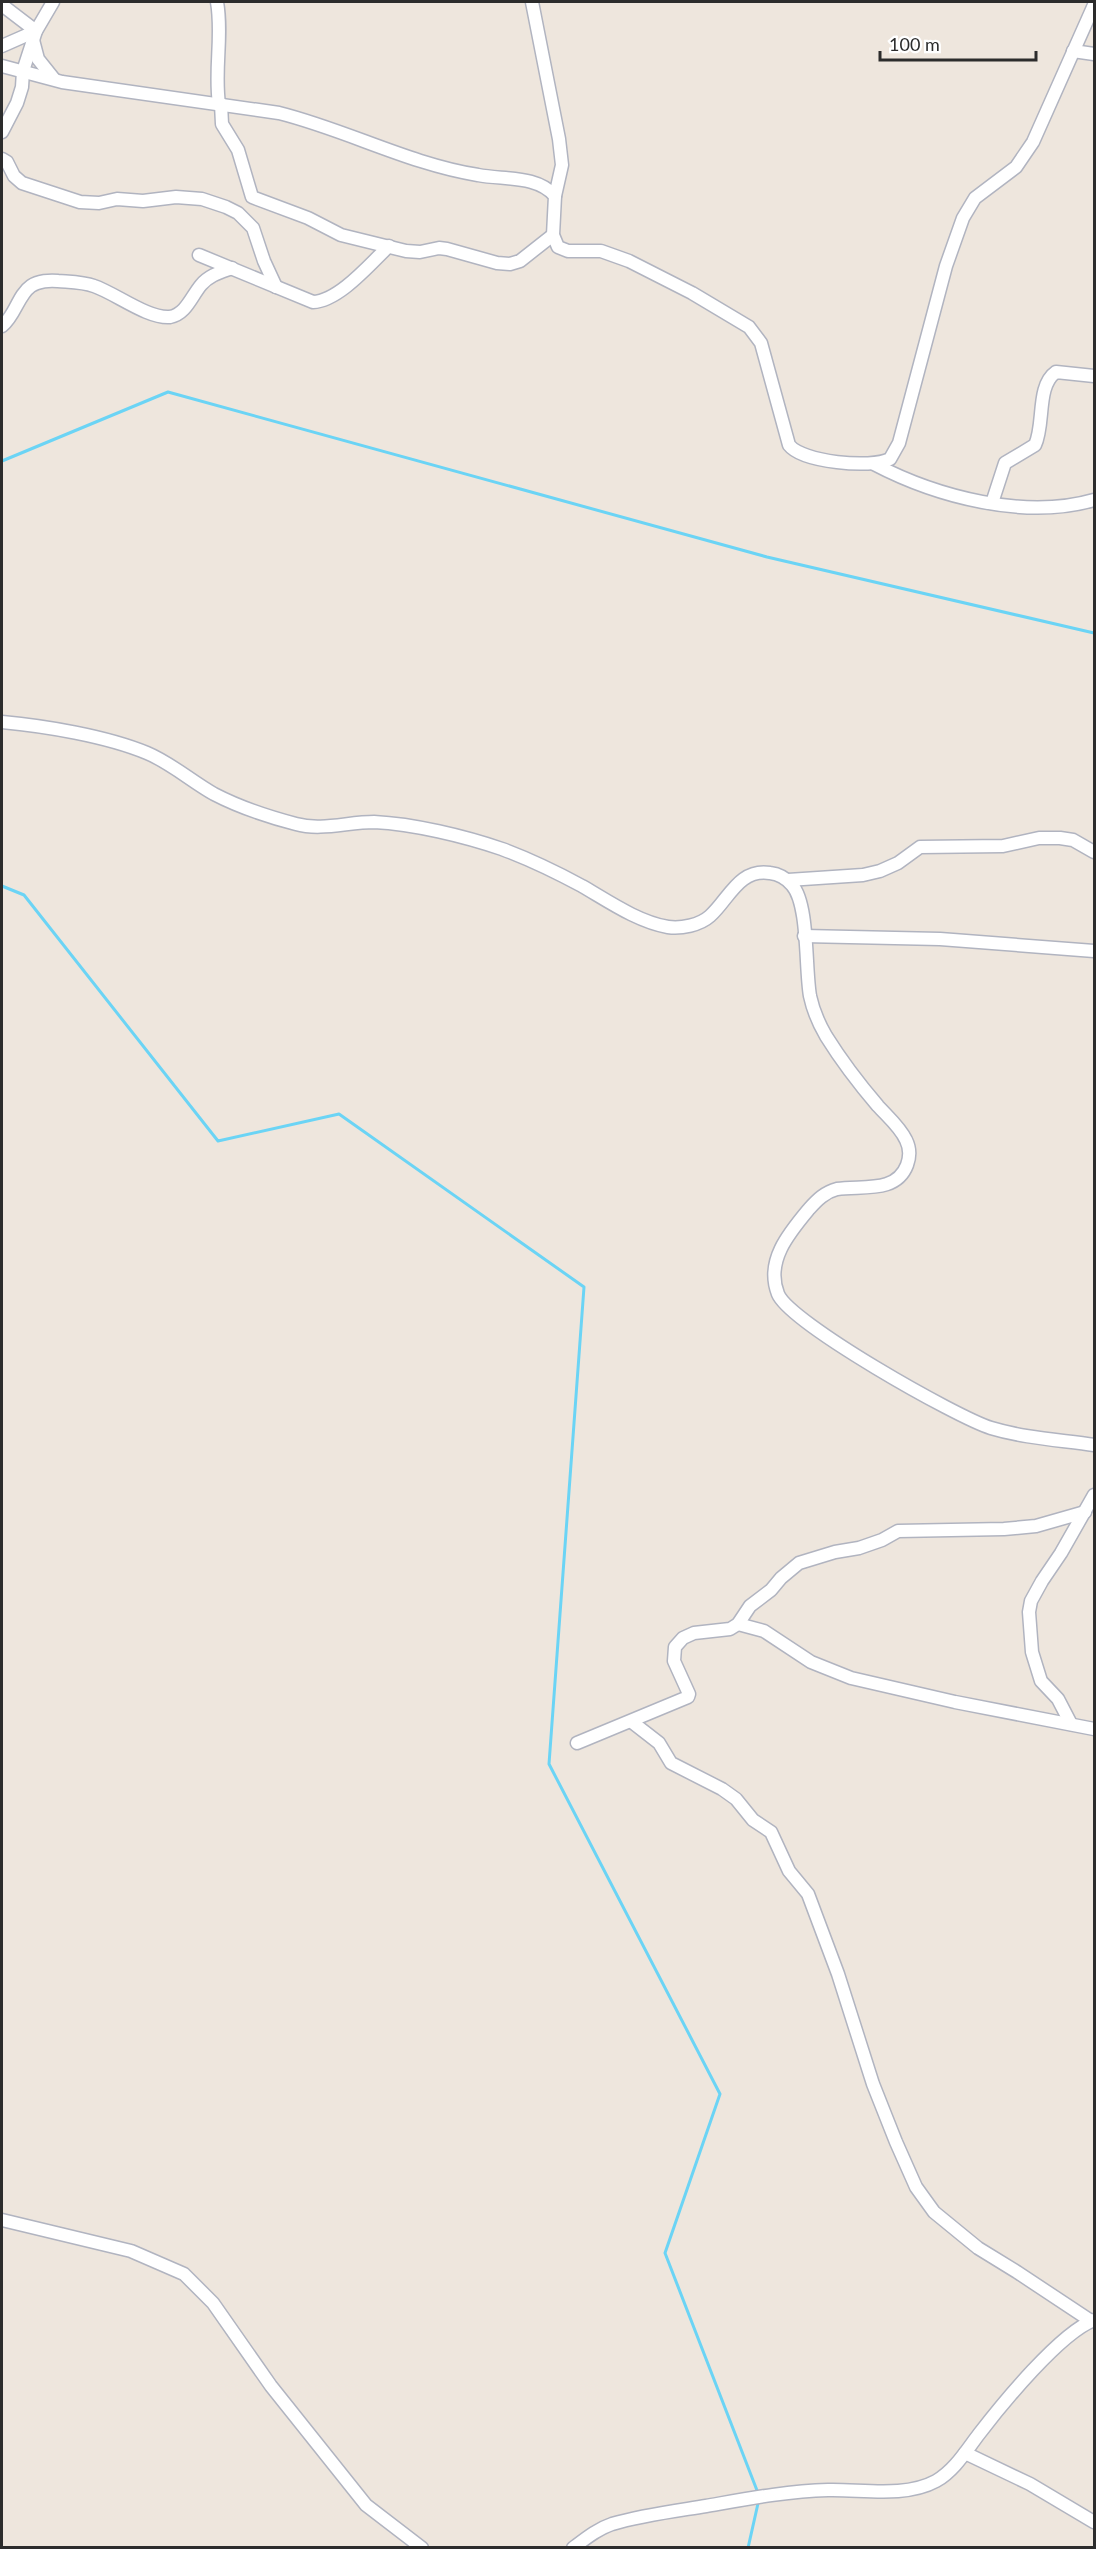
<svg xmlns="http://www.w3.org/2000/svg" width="1096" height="2549" font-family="Lato,sans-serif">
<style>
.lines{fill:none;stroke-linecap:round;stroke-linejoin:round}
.stream{stroke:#6bd4f5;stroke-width:3}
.minor-casing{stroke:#b1b4c0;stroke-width:15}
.minor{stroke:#fff;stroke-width:12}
</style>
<rect width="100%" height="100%" fill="#eee6dd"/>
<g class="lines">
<g class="stream">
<path d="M 2,461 L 168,392 L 767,557 L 1094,633"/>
<path d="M 2,886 L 24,895 L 218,1141 L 339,1114 L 584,1287 L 549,1764 L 720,2094 L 665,2253 L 758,2493"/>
<path d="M 748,2548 L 759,2499"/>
</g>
<defs>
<g id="minor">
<path d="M 217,2 C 223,36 214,69 219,104"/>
<path d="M 532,2 L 559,139 L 562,165 L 555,196"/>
<path d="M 2,5 L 36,31 L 2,46"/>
<path d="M 33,40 L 38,59 L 54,79"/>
<path d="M 1073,51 L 1094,54"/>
<path d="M 2,66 L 62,82 L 279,113 C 347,130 409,164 478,175 C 504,180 537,175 555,196 L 553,235 L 558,247 L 568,251 L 601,251 L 629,261 L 692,293 L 749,327 L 761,343 L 789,445 C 802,462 871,469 890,459 L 899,443 L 946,266 L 963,218 L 975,198 L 1016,167 L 1033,142 L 1094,5"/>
<path d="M 221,104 L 222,124 L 238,150 L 252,197 L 308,218 L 341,235 L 406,251 L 420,252 L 439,248 L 447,249 L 497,263 L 510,264 L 520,261 L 553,235"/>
<path d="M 2,132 L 17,103 L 22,87 L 23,71 L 36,31 L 53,2"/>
<path d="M 2,159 L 7,162 L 14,176 L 22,183 L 80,202 L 99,203 L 117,199 L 143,201 L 176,197 L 202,199 L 226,207 L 238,213 L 253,228 L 264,261 L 276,287"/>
<path d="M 199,255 L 313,302 C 339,301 370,264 389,246"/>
<path d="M 2,326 C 15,316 18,295 31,286 C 38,281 50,280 58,281 C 69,282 83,282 94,286 C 115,293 148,319 170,317 C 186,314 191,297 201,285 C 209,275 221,272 232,268"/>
<path d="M 874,464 C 937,497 1025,520 1094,500"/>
<path d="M 992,503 L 1005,463 L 1035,445 C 1045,424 1036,386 1056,372 L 1094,376"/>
<path d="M 2,722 C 45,726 106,736 147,753 C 171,763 191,781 214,794 C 239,807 269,817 296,824 C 321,831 348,822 374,822 C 414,824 464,836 502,849 C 529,859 556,872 582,886 C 608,901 638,922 668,927 C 681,929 700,925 710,916 C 729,899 739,868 770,873 C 779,874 786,878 792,885 C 809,904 805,968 810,996 C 813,1010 819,1024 826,1036 C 841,1060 860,1085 878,1106 C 888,1117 900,1127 906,1140 C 910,1148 910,1157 907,1165 C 896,1194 861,1185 837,1189 C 825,1192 817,1200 809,1209 C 789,1233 765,1261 778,1294 C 790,1323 956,1417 991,1428 C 1024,1438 1060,1440 1094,1445"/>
<path d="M 788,880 L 863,875 L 880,871 L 898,863 L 920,847 L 1003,846 L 1039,838 L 1060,838 L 1073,840 L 1094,852"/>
<path d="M 804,936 L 940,939 L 1094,951"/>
<path d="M 738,1624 L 764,1631 L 811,1662 L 851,1678 L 955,1702 L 1094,1729"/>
<path d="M 632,1722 L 659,1743 L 671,1763 L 722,1789 L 736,1799 L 753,1820 L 771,1832 L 789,1871 L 808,1894 L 838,1974 L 873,2084 L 896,2142 L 916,2187 L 934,2212 L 978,2248 L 1017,2272 L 1091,2321"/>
<path d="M 1071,1724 L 1058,1699 L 1041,1681 L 1032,1652 L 1029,1612 L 1031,1601 L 1042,1581 L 1061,1553 L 1094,1495"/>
<path d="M 577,1743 L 688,1697 L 689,1694 L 674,1661 L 675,1647 L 683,1638 L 694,1633 L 730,1629 L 738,1624 L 750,1606 L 771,1590 L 781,1578 L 799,1563 L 835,1552 L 859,1548 L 882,1540 L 898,1531 L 1004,1529 L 1036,1526 L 1085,1512"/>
<path d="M 2,2220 L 131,2251 L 184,2274 L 213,2303 L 271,2386 L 366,2505 L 422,2548"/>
<path d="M 965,2453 L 1030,2484 L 1094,2522"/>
<path d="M 573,2548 C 585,2539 597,2529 612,2524 C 642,2515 675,2511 706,2506 C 746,2499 787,2491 828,2490 C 861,2489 905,2498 936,2481 C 954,2471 966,2451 979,2434 C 1002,2404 1060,2333 1094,2320"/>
</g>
</defs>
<use href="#minor" class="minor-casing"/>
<use href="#minor" class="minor"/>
</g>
<rect width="1096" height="2549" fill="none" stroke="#2c2c2c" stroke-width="6"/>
<path d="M880 51v9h156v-9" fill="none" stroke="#2c2c2c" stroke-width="3"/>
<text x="889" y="51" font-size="18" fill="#2c2c2c" stroke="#ffffff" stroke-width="4.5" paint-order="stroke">100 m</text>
</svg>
